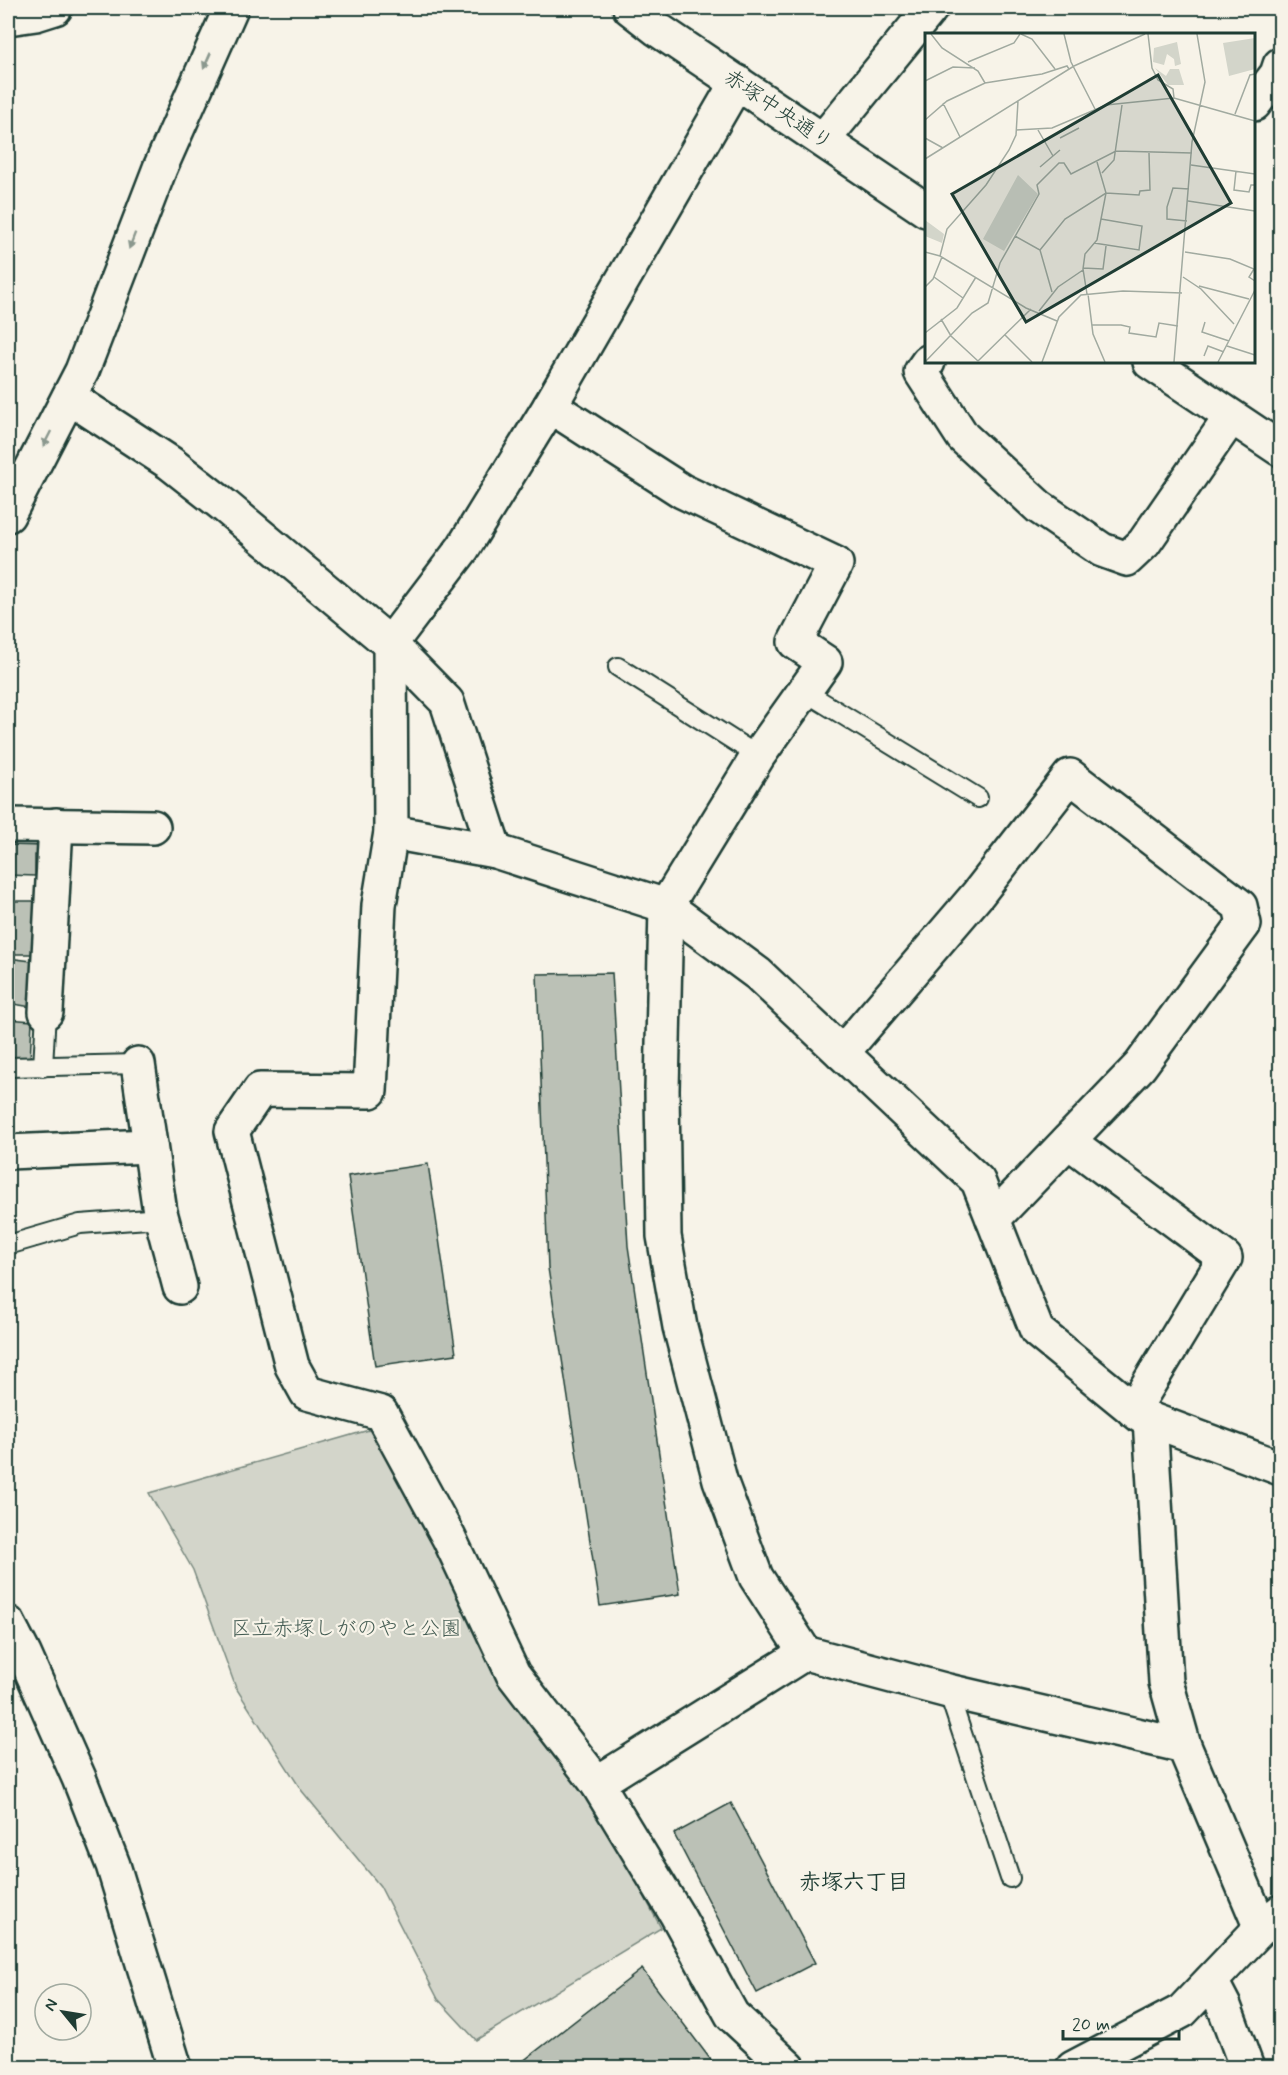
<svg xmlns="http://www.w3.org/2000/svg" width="1288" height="2075" font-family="Mynerve,'Klee One',sans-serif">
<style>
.green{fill:#d3d5ca;stroke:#79897f;stroke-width:1.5}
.building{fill:#bbc1b6;stroke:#1f3d34;stroke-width:1.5}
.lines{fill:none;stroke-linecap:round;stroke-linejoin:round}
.service-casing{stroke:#1f3d34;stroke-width:22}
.minor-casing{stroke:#1f3d34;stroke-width:38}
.tertiary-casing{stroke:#1f3d34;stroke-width:38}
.service{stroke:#f7f3e8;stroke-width:18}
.minor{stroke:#f7f3e8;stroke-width:33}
.tertiary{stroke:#f7f3e8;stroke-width:33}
.oneway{fill:#8b988e}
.labels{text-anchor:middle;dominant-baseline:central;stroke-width:4.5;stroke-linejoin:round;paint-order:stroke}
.street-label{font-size:21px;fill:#1f3d34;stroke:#f7f3e8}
.park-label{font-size:21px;fill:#435b52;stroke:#f7f3e8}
.neighbourhood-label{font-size:22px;font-weight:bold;fill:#1f3d34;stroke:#f7f3e8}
.inset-road{fill:none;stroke:#a1aaa0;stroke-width:1.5}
.view{fill:#1f3d34;fill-opacity:0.15;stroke:#1f3d34;stroke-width:3}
.inset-edge{fill:none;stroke:#1f3d34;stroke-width:3}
</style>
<rect width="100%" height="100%" fill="#f7f3e8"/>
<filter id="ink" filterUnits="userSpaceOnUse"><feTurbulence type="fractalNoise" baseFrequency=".0167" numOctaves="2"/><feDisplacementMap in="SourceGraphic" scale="12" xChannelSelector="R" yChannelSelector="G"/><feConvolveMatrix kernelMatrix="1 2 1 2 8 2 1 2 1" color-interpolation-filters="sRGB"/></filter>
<g filter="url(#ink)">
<path class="green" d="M 376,1428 L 587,1788 L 661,1928 L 476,2040 L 438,1999 L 380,1886 L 302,1791 L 236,1688 L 193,1570 L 149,1493 Z"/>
<g class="building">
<path d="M 8,845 L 43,846 L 43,856 L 35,855 L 35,876 L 8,875 Z"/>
<rect x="8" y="880" width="6" height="19"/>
<rect x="8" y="901" width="29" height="53"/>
<path d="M 8,958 L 39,962 L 31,1007 L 8,1003 Z"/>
<path d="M 612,973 L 628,1246 L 680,1594 L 600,1606 L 548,1268 L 537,974 Z"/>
<path d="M 8,1019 L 32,1021 L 30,1061 L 8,1060 Z"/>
<path d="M 428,1164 L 456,1354 L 375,1366 L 348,1176 Z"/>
<path d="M 731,1803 L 815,1963 L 757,1993 L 674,1834 Z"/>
<path d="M 642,1969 L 717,2068 L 526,2068 L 522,2062 Z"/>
</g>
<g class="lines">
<defs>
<g id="service">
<path d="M 618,667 L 758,756"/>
<path d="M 804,691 L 978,798"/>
<path d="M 8,1067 L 138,1064"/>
<path d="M 43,1067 L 46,1012"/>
<path d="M 8,1245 L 80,1224 L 161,1218"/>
<path d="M 948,1691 L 1010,1878"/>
</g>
<g id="minor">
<path d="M 8,18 L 36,14 L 55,8"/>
<path d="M 737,82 L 550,406 L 463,548 L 390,644 L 391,832 L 379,905 L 370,1091 L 260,1090 L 232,1131 L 292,1366 L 307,1393 L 381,1413 L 449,1538 L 513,1674 L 597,1783 L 677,1915 L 732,2015 L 789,2068"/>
<path d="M 1254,104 L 1277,74 L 1280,65"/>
<path d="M 823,140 L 931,8"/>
<path d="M 928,362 L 921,372 L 963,437 L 1039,507 L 1102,550 L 1127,559 L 1144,543 L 1231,417"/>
<path d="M 69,397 L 170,463 L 226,507 L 390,644 L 447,702 L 495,851"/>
<path d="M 550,406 L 682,491 L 836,564 L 795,642 L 825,662 L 758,756 L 666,906 L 662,1090 L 664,1236 L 680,1327 L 720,1480 L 756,1577 L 805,1653"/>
<path d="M 8,515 L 82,371 L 160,168 L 231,8"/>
<path d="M 8,825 L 153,827"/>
<path d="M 391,832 L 495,851 L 666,906 L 758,974 L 978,1181 L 1037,1331 L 1141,1416 L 1280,1468"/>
<path d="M 46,1012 L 56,825"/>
<path d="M 842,1053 L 978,894 L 1070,776 L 1240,906 L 1244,924 L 1140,1066 L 993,1219"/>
<path d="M 138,1064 L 160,1212 L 180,1287"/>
<path d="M 1068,1141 L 1225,1258 L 1133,1410"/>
<path d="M 8,1152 L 150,1146"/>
<path d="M 1150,1419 L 1166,1682 L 1184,1746 L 1261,1928"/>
<path d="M 8,1623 L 24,1654 L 79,1778 L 113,1865 L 175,2068"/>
<path d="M 597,1783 L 805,1653 L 948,1691 L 1184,1746"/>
<path d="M 1211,1981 L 1224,2006 L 1247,2068"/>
<path d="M 1073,2068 L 1182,2011 L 1261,1928 L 1280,1912"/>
</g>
<g id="tertiary">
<path d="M 630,8 L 657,29 L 926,210"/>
<path d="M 1150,362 L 1280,449"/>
</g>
</defs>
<use href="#service" class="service-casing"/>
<use href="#minor" class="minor-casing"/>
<use href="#tertiary" class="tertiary-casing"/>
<use href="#service" class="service"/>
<use href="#minor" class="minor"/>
<use href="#tertiary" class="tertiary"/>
</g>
<defs><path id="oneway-solid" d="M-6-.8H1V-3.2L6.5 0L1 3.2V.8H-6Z" transform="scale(1.5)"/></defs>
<g class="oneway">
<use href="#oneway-solid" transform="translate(207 61) rotate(114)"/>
<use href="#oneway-solid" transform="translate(132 241) rotate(111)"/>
<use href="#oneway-solid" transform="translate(47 439) rotate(117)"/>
</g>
</g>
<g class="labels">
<g class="street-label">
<text transform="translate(778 110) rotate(34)">赤塚中央通り</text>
</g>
<g class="park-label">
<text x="346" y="1629">区立赤塚しがのやと公園</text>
</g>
<g class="neighbourhood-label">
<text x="854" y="1883">赤塚六丁目</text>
</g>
</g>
<g transform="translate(925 33)">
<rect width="330" height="330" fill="#f7f3e8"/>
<path d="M 330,5 L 330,36 L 304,43 L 298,10 ZM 252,9 L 256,31 L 250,33 L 249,26 L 242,21 L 239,32 L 228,29 L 229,15 ZM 230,35 L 241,43 L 245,36 L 254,36 L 259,52 L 243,52 ZM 93,142 L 113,161 L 79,218 L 58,206 ZM 0,187 L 19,201 L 17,210 L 0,203 Z" fill="#d3d5ca"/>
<path class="inset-road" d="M 6,1 L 17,15 L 53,38 L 60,50M 96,1 L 107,6 L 130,36M 139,1 L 146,29 L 170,76M 223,1 L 227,35 L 233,47 L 248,56 L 249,65M 43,29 L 89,10 L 95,1M 0,48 L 28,34 L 50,35M 18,70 L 35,104M 310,81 L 325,42 L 330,41M 0,87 L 22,68 L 60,50 L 117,41 L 142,33 L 144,36M 91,97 L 127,95 L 181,72 L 249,65 L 330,88M 113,97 L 128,123M 0,105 L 18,115M 135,105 L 154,95M 0,126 L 149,33 L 220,1M 266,132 L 330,141M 115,134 L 135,117M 311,138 L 309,157 L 324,159 L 326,152 L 330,152M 177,140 L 189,127 L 197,72M 263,168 L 330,178M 262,188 L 242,186 L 242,174 L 248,155 L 264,156M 90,203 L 115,217 L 127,259M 169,210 L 214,217 L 217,193 L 176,186M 115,217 L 140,186 L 181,160 L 214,162 L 215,158 L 225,157 L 224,120M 0,219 L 15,223 L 101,275 L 132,288M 260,219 L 305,226 L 329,236 L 324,244 L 330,248M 15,223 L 22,196 L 61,152 L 84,117 L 91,102 L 93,68M 158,235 L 178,236 L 181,213M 9,244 L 38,265M 258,244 L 276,256 L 309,291M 274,253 L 324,266M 0,254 L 8,246 L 17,224M 162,261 L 158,236 L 160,221 L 172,207 L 181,160 L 172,129M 163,261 L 168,301 L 180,329M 114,278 L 133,254 L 158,237M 16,286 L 26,303 L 53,328M 280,289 L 277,299 L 304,308M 167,292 L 196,292 L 205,294 L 204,300 L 231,304 L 234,290 L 253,293M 0,300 L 32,275 L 51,244M 80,302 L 107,329M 302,313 L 330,322M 279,323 L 283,313 L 299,319M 53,328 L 106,276M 0,329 L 47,280 L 63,270 L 75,230 L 114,161 L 112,152 L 134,130 L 139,130 L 146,141 L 191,118 L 267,120M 117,329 L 134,284 L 156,262 L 198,258 L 257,260M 249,329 L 267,109 L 280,49 L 272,1M 293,329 L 330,257"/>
<path class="view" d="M 233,42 L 306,170 L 101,289 L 27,161 Z"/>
<rect width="330" height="330" class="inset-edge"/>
</g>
<rect width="1288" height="2075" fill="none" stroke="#f7f3e8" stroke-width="30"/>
<rect x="15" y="15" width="1258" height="2045" fill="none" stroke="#1f3d34" stroke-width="2" filter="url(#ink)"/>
<g transform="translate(63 2012) rotate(300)"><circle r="28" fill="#f7f3e8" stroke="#a1aaa0" stroke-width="1.5"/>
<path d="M0-4.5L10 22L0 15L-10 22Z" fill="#1f3d34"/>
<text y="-9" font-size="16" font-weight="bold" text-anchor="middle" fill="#1f3d34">N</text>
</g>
<path d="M1063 2030v9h116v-9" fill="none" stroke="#1f3d34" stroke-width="3"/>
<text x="1072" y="2030" font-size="18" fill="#1f3d34" stroke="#f7f3e8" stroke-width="4.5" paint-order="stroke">20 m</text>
</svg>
